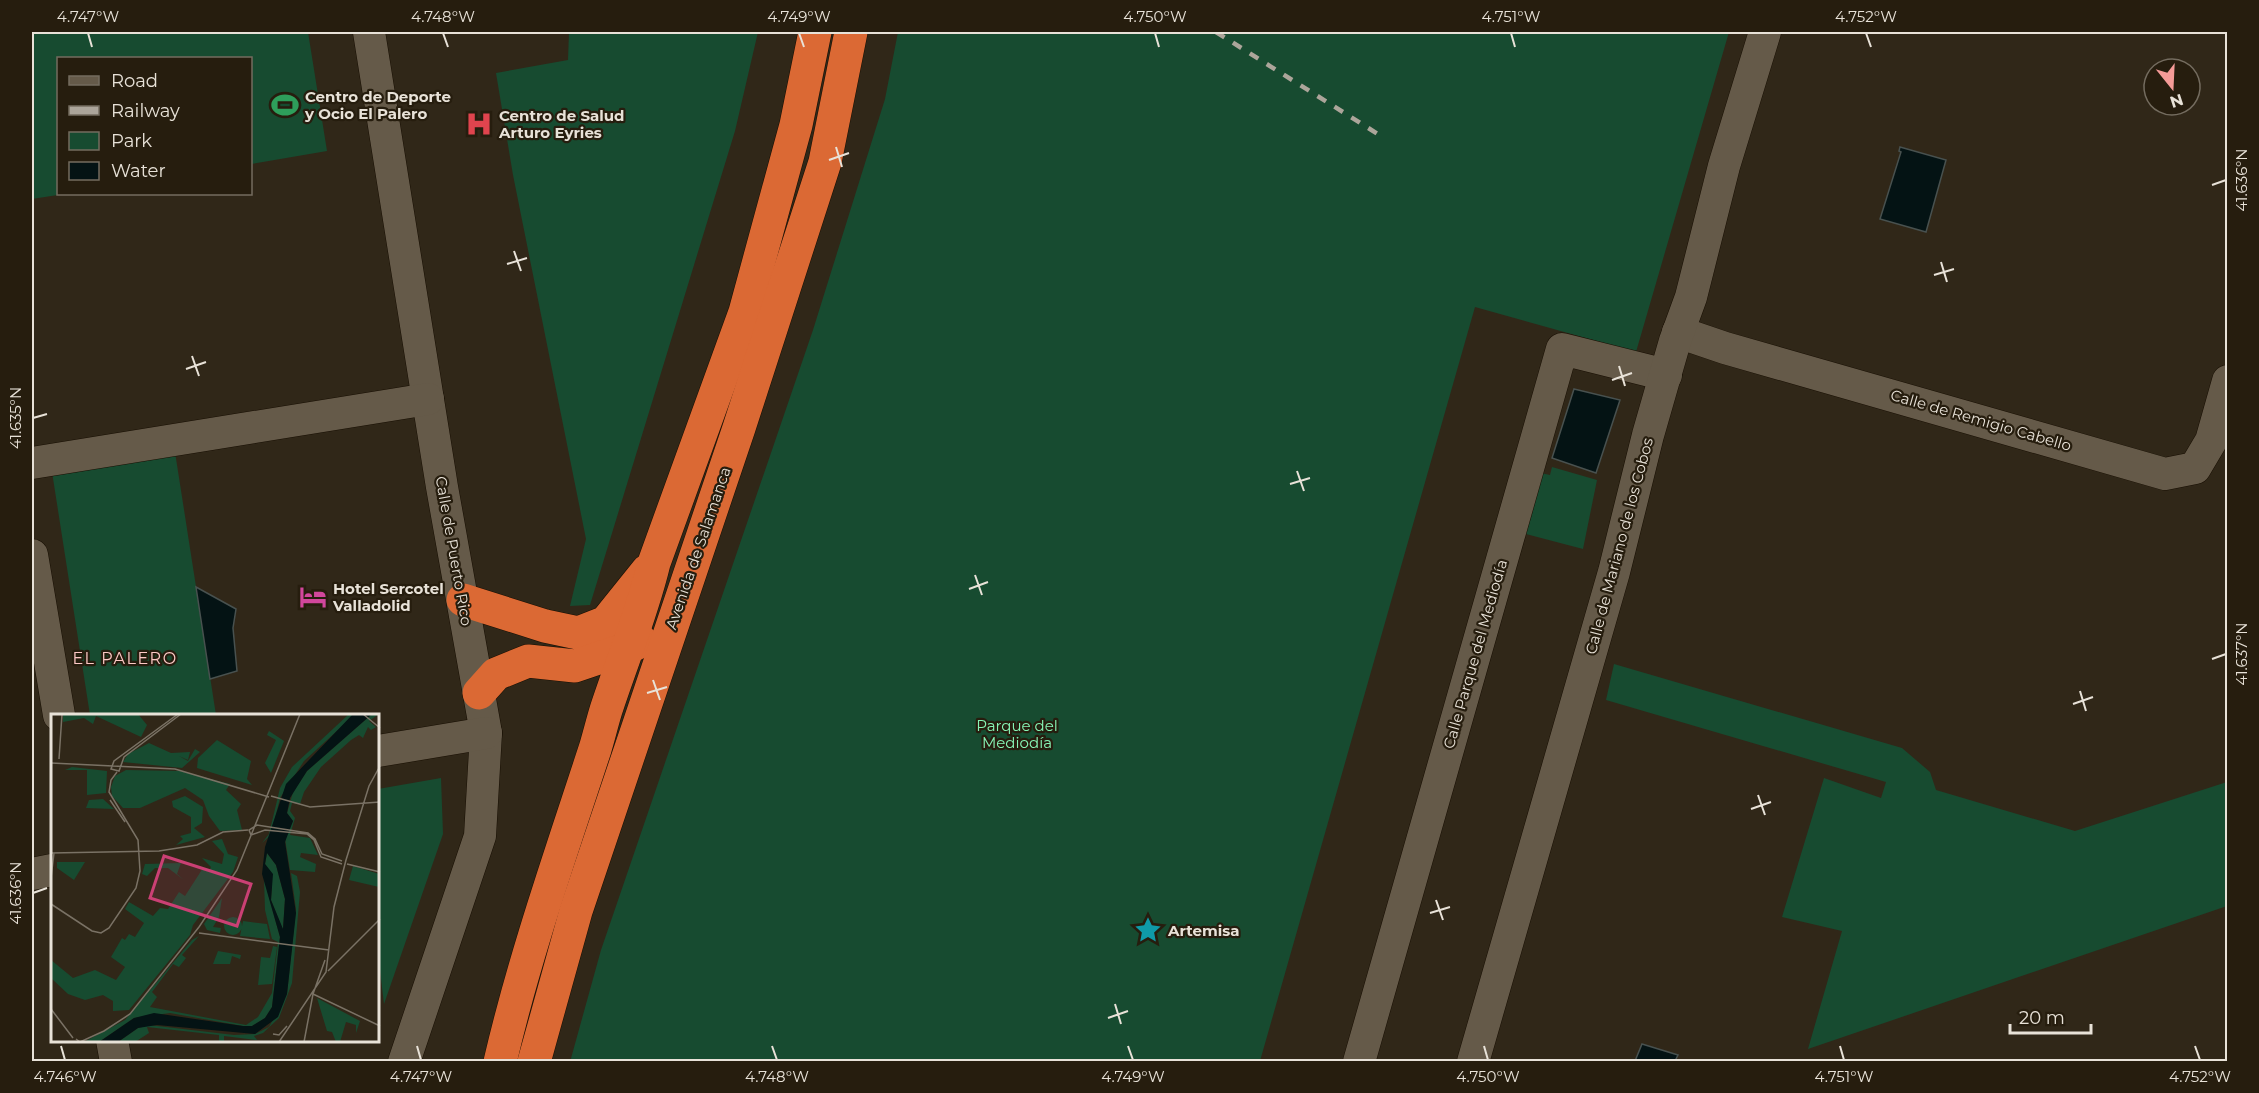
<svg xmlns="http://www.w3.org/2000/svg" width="2259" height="1093" font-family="Montserrat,sans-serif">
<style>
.green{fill:#174b30}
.water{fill:#041314;stroke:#48514f;stroke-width:1.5}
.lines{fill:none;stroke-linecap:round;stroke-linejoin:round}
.minor-casing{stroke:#180f03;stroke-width:33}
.highway-casing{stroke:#180f03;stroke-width:34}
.minor{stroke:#655a49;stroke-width:32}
.highway{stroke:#db6934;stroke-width:33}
.rail{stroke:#aca59a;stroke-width:4.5;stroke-dasharray:10 10;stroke-linecap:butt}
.ticks{fill:none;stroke:#e8e2d8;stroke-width:2}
.labels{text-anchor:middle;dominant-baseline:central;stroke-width:4.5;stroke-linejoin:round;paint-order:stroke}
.poi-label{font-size:15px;font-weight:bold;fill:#e8e2d8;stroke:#261d0e;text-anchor:start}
.street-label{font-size:15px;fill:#e8e2d8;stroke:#261d0e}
.park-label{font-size:15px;fill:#87f6b7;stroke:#261d0e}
.neighbourhood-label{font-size:16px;letter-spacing:1.5px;fill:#fdc8c5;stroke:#261d0e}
.inset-road{fill:none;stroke:#7a7265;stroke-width:1.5}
.view{fill:#ca4074;fill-opacity:0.15;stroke:#ca4074;stroke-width:3}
.inset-edge{fill:none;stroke:#e8e2d8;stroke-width:3}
.neatline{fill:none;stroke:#e8e2d8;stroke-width:2}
.ticks-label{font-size:15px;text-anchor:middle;fill:#e8e2d8}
</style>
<rect width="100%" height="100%" fill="#302718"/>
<g class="green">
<path d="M 32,32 L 308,32 L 327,151 L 251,164 L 250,58 L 58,58 L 58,194 L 64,194 L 32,199 Z"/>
<path d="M 569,32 L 758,32 L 735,131 L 590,605 L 570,606 L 586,539 L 513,175 L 496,73 L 568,60 Z"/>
<path d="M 898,32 L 1729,32 L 1636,352 L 1475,307 L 1260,1061 L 570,1062 L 601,950 L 813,330 L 885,99 Z"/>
<path d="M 175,452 L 216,715 L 90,715 L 52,472 Z"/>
<path d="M 1552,467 L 1597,480 L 1583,549 L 1518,532 L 1536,472 L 1550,475 Z"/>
<path d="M 1614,664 L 1902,748 L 1930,772 L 1936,790 L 2075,831 L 2227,782 L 2227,906 L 1808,1049 L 1842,931 L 1782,917 L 1824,778 L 1881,798 L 1886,782 L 1606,700 Z"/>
<path d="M 441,778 L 443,834 L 384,1004 L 378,954 L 378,789 Z"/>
</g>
<g class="water">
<path d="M 1900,147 L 1946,160 L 1926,232 L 1880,219 L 1901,152 L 1899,151 Z"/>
<path d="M 1574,389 L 1620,400 L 1596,473 L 1552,458 Z"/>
<path d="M 196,587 L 236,609 L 233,628 L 237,671 L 210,679 Z"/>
<path d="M 1642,1044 L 1678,1055 L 1675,1061 L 1635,1061 Z"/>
</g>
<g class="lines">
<defs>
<g id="minor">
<path d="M 369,32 L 442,487 L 486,733 L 480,836 L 404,1062"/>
<path d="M 1678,332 L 1725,348 L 2165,474 L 2195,468 L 2211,441 L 2228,381"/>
<path d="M 32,463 L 428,399"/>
<path d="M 32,555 L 59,715"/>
<path d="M 378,751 L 486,733"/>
<path d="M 32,874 L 52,870"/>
<path d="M 112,1040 L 116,1062"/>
<path d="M 1359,1062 L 1562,349 L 1666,375"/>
<path d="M 1473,1062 L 1614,572 L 1648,435 L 1675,341 L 1691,297 L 1724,166 L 1765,32"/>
</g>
<g id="highway">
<path d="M 463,600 L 545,626 L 578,633 L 606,622 L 647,571"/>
<path d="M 479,693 L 496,674 L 528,661 L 575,666 L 628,648 L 641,641"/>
<path d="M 500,1062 C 525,955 561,853 595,749 C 599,736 602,723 606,710 C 622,661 642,613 654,563 L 745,312 L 796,125 L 815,32"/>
<path d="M 534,1062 L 576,911 L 739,428 L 825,162 L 851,32"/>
</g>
</defs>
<use href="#minor" class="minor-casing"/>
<use href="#highway" class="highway-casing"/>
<use href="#minor" class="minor"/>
<use href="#highway" class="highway"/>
<path class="rail" d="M 1216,32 L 1381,136"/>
</g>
<path class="ticks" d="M 88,33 L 92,47M 443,33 L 448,47M 799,33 L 804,47M 1155,33 L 1159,47M 1511,33 L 1515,47M 1866,33 L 1871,47M 836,147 L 842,167M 829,160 L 849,153M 2212,185 L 2226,180M 514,251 L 521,271M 1941,262 L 1947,282M 507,264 L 527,258M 1934,275 L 1954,269M 192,356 L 199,376M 1619,366 L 1625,386M 186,369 L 206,362M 1612,380 L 1632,373M 33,418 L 47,414M 1297,471 L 1304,491M 1290,484 L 1310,478M 975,575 L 982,595M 969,589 L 988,582M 2212,659 L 2226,654M 653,680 L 660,700M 2080,691 L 2086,711M 647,693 L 667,687M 2073,704 L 2093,697M 1758,795 L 1765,815M 1751,809 L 1771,802M 33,893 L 47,888M 1436,900 L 1443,920M 1430,913 L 1450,907M 1115,1004 L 1121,1024M 1108,1018 L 1128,1011M 61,1046 L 65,1060M 417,1046 L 421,1060M 772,1046 L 777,1060M 1128,1046 L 1133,1060M 1484,1046 L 1488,1060M 1840,1046 L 1844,1060M 2195,1046 L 2200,1060"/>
<defs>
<symbol id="stadium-bare" viewBox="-9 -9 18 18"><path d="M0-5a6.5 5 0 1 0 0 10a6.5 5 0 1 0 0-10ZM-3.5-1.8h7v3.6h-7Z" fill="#2e9e5b" stroke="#261d0e" stroke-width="2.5" paint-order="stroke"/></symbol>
<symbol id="hospital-bare" viewBox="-9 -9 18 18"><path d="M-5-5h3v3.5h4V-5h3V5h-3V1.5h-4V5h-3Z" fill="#e0444e" stroke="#261d0e" stroke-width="2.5" paint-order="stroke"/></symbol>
<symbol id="hotel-bare" viewBox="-9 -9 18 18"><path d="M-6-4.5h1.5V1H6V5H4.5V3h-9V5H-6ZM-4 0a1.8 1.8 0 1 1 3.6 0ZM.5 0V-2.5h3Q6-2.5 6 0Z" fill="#d1479c" stroke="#261d0e" stroke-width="2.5" paint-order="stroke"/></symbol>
<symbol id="sight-bare" viewBox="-9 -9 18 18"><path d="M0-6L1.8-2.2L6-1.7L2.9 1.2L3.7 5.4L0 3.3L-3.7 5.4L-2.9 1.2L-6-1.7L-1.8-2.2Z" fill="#0f9aa8" stroke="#261d0e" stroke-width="2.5" paint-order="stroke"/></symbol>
</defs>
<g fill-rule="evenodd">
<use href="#stadium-bare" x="266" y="86" width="38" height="38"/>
<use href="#hospital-bare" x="460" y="105" width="38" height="38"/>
<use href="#hotel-bare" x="294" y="578" width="38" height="38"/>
<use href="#sight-bare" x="1129" y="911" width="38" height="38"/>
</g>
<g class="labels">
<g class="poi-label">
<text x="305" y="96">Centro de Deporte<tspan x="305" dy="17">y Ocio El Palero</tspan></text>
<text x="499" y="115">Centro de Salud<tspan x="499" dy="17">Arturo Eyries</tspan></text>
<text x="333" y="588">Hotel Sercotel<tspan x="333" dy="17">Valladolid</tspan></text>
<text x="1168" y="930">Artemisa</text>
</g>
<g class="street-label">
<text transform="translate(1981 420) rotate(16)">Calle de Remigio Cabello</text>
<text transform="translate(1619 546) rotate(-75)">Calle de Mariano de los Cobos</text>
<text transform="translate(698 548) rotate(-71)">Avenida de Salamanca</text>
<text transform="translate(454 551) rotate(80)">Calle de Puerto Rico</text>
<text transform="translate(1475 654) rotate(-74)">Calle Parque del Mediodía</text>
</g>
<g class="park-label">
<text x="1017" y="725">Parque del<tspan x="1017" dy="17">Mediodía</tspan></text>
</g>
<g class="neighbourhood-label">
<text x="125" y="658">EL PALERO</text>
</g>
</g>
<g transform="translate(51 714)">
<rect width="328" height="328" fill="#302718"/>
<path d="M 12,0 L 87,0 L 96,11 L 90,23 L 45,2 L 42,10 L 33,4 L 12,8 ZM 298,0 L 302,0 L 299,5 L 253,47 L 229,84 L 220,121 L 211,129 L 218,120 L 229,74 L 241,53 ZM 321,0 L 328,0 L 318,7 L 325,13 L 320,16 L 317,13 L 312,24 L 308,21 L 300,26 L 270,53 L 253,78 L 249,90 L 241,89 L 239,97 L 244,104 L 239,121 L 259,124 L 267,141 L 250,139 L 249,143 L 265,150 L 264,158 L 239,156 L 234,125 L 242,107 L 236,99 L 242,78 L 256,57 ZM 218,17 L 233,27 L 220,59 L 214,49 L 225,26 L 216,21 ZM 166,26 L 200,47 L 196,65 L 201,71 L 146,54 L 147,44 ZM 98,29 L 120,39 L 139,38 L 137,46 L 128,42 L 137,47 L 144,35 L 149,38 L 131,54 L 72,48 L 77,40 ZM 21,53 L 56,57 L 55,79 L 36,81 L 36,56 L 14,56 ZM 75,56 L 129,57 L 179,70 L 175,76 L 190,90 L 186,96 L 191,116 L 169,117 L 158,102 L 152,86 L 134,74 L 89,94 L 72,94 L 61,82 L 60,73 L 64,62 ZM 134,82 L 152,93 L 151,109 L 143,114 L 154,123 L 125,131 L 132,125 L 129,122 L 140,119 L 140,103 L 122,93 L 121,87 ZM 52,85 L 63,95 L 35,94 L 38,86 ZM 171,125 L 177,140 L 187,143 L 182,158 L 142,211 L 139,221 L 78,296 L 62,297 L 62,287 L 52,281 L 34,286 L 17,280 L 0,264 L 0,246 L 22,264 L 44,256 L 65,266 L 74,253 L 60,243 L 71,224 L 74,226 L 78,220 L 84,223 L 93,209 L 74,195 L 78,188 L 102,202 L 109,194 L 117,195 L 128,178 L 134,182 L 152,154 L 158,157 L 160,153 L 151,144 L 171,150 L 173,140 L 161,127 ZM 216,139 L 225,151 L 234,185 L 232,216 L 220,186 L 221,170 L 217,172 L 212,161 L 213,155 L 220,161 L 220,167 L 221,160 L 214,150 ZM 6,148 L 34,148 L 23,166 L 6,154 ZM 130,149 L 126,160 L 133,166 L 117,154 L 104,154 L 96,162 L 91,160 L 94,150 ZM 302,152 L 328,160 L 328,173 L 298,166 ZM 240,159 L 246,162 L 249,178 L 241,269 L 228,304 L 212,319 L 203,322 L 206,326 L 173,322 L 173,328 L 168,328 L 168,321 L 96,313 L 98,319 L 84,328 L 67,328 L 87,314 L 98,311 L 183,321 L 204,320 L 218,313 L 236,280 L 245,195 ZM 213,165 L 229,223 L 221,293 L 214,304 L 201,312 L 192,312 L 119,299 L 83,304 L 48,328 L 33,328 L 74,306 L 141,226 L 148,222 L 131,241 L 135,244 L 128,253 L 122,250 L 101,278 L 106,283 L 99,293 L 195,311 L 207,303 L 221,279 L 227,228 L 221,225 L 214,196 ZM 171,184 L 168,203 L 162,213 L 170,214 L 169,219 L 156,216 L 153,210 ZM173 212a9 9 0 1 1 18 0a9 9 0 1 1-18 0ZM 192,207 L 216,210 L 219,225 L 189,222 ZM 222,232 L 226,233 L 221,270 L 207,271 L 210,243 L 219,244 ZM 167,237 L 190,241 L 189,245 L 181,242 L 179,250 L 162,250 ZM 266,284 L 309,307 L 305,319 L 305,311 L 295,308 L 289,328 L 285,328 L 281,318 L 276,317 Z" fill="#174b30"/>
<path d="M 302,0 L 321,0 L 256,57 L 239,84 L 236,99 L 242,107 L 234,128 L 245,199 L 236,280 L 227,303 L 204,320 L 106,311 L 87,314 L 67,328 L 48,328 L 83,304 L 103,299 L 192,312 L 201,312 L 214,304 L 221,293 L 229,223 L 211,160 L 214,133 L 235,70 ZM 216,139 L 225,151 L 234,185 L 232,215 L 220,186 L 222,160 L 214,150 Z" fill="#041314" fill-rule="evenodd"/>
<path class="inset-road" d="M 127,0 L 63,47 L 60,55 L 68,57 L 73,43 L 130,0M 312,0 L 329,14M 8,45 L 11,0M 0,49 L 124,55 L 218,83M 220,82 L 259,93 L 329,88M 59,86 L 74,108M 0,139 L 108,137 L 146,131 L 172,118 L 197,116M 291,150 L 270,143 L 263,126 L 256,120 L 214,116 L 200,121 L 198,116 L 206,111 L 257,119 L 264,125 L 271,140 L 291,147M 296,150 L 329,158M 0,164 L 3,139M 0,190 L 41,217 L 50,219 L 58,214 L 85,174 L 89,157 L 87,126 L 58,78 L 60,66 L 66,58M 148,219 L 278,236M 277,257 L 329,205M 262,280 L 274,246M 262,280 L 329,312M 0,295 L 22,324M 222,320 L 228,321 L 236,312M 25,325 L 29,328 L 53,317 L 79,300 L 148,213 L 186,156 L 249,0M 228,328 L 275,258 L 283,193 L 295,146 L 318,72 L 329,52M 253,328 L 262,280"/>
<path class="view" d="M 113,142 L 200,170 L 186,212 L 99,184 Z"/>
<rect width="328" height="328" class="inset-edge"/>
</g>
<rect width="2259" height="1093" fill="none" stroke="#261d0e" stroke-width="66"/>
<rect x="57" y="57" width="195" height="138" fill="#261d0e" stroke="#746c5f" stroke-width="1.5"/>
<rect x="69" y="76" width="30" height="9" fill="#655a49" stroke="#746c5f" stroke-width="1.5"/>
<text x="111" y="87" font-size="18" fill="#e8e2d8">Road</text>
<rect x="69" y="106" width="30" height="9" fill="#aca59a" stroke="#746c5f" stroke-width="1.5"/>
<text x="111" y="117" font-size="18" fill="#e8e2d8">Railway</text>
<rect x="69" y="132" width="30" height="18" fill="#174b30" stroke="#746c5f" stroke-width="1.5"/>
<text x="111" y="147" font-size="18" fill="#e8e2d8">Park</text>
<rect x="69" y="162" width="30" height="18" fill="#041314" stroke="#746c5f" stroke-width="1.5"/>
<text x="111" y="177" font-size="18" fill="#e8e2d8">Water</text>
<g transform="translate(2172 87) rotate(162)"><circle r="28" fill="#261d0e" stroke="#746c5f" stroke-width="1.5"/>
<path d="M0-4.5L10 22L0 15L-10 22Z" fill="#f59b98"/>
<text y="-9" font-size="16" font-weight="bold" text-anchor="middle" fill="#e8e2d8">N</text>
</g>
<path d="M2010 1024v9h81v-9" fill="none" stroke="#e8e2d8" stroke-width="3"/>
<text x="2019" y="1024" font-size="18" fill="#e8e2d8" stroke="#261d0e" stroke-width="4.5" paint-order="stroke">20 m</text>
<rect x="33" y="33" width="2193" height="1027" class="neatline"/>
<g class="ticks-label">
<text x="88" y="22">4.747°W</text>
<text x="443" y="22">4.748°W</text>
<text x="799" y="22">4.749°W</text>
<text x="1155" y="22">4.750°W</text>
<text x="1511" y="22">4.751°W</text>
<text x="1866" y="22">4.752°W</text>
<text transform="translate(2242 180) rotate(-90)" y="5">41.636°N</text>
<text transform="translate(16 418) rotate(-90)" y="5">41.635°N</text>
<text transform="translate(2242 654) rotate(-90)" y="5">41.637°N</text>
<text transform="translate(16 893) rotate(-90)" y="5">41.636°N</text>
<text x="65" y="1082">4.746°W</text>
<text x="421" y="1082">4.747°W</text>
<text x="777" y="1082">4.748°W</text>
<text x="1133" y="1082">4.749°W</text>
<text x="1488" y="1082">4.750°W</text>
<text x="1844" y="1082">4.751°W</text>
<text x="2200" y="1082">4.752°W</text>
</g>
</svg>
